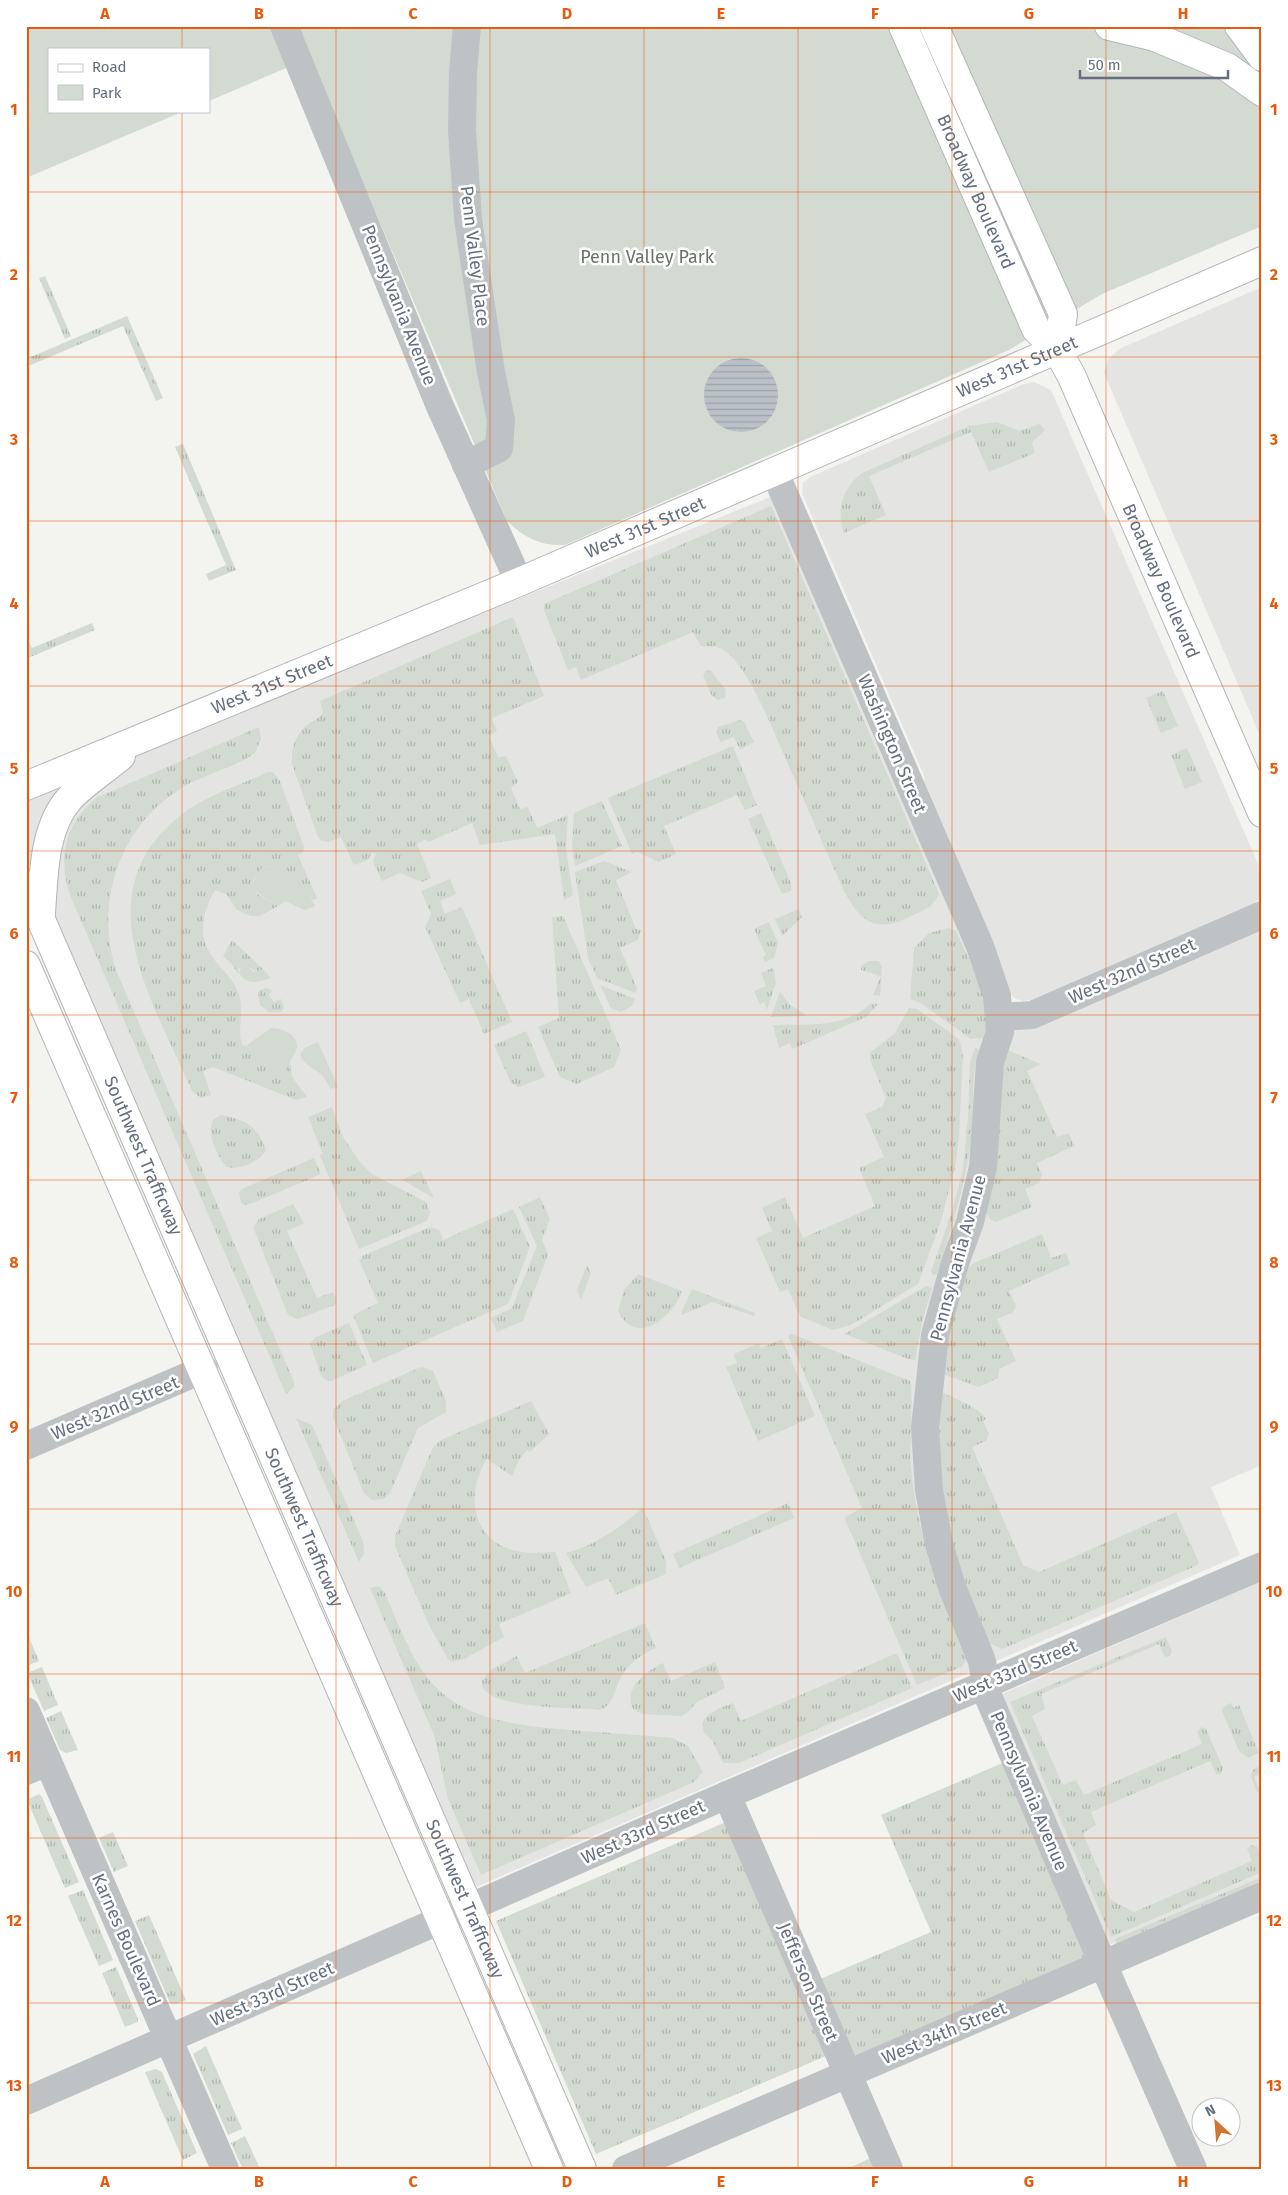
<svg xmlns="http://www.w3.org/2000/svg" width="1288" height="2195" font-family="'Fira Sans',sans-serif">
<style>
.built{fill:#e4e4e3}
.grass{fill:url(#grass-tufts)}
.park{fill:#d3dad1}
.water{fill:url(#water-rules)}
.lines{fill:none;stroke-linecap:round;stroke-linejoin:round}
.major-casing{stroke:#b3b5b9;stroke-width:30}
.minor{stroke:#bfc2c5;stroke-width:28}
.major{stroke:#fff;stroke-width:28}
.grid{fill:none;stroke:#e8590c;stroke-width:1;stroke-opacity:0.55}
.labels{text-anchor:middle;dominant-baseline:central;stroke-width:5;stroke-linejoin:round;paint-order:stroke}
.street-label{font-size:18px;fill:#656e7e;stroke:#fff}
.park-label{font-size:18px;fill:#647663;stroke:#fff}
.neatline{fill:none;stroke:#e8590c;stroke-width:2}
.grid-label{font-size:16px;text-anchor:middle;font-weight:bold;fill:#e8590c}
</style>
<defs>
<pattern id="grass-tufts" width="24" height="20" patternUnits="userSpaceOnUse" patternTransform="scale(1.25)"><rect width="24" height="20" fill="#d3dad1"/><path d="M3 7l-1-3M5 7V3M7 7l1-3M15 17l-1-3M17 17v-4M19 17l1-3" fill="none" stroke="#afb5af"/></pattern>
<pattern id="water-rules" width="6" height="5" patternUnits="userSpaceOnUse" patternTransform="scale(1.25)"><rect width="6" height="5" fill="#bac1c7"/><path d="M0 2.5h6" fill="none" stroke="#9ba1a7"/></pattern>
</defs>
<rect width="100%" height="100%" fill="#f3f4f0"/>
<g class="built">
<path d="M 1262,287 L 1262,740 L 1104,373 L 1108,359 L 1121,348 Z"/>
<path d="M 1034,382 L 1051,390 L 1262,873 L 1262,893 L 1258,900 L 1247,908 L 1035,999 L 1024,1001 L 1016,999 L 1009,993 L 922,784 L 925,778 L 802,493 L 803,483 L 810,477 L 1024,384 Z"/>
<path d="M 775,495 L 974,953 L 991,1023 L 1262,925 L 1262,1465 L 1211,1487 L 1240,1555 L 476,1887 L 26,857 L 26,798 Z"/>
<path d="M 1262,1581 L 1262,1881 L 1117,1943 L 1109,1944 L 1002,1694 Z"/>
</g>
<g class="grass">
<path d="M 45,276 L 71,336 L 65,339 L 39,278 Z"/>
<path d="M 127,316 L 163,398 L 156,401 L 123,326 L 26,367 L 26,359 Z"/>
<path d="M 997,422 L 1019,431 L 1040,424 L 1045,430 L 1032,442 L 1035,453 L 989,472 L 971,432 L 869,476 L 886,515 L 844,533 C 836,508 842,489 862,473 L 969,426 Z"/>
<path d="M 183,444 L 236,570 L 209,581 L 206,574 L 226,565 L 175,447 Z"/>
<path d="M 771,506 L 939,894 C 934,906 925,910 913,915 C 877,934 861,924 843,889 L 766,714 C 757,695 740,658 720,648 C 714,645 707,647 701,646 L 693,632 L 581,680 L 576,667 L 568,670 L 544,610 L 544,604 Z"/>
<path d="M 513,617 L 544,696 L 492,718 L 497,731 L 489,736 L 498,757 L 506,756 L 518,782 L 511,788 L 520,809 L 528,807 L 537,828 L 568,815 L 566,849 L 573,895 L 564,900 L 555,834 L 480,845 L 472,823 L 428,842 L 426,839 L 417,844 L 431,878 L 422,882 L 400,873 L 382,881 L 373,862 L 376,854 L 372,852 L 368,860 L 354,865 L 341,837 L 328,842 L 322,841 L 318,837 L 292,764 C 291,746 296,733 311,722 C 317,719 320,717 323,712 L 320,701 Z"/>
<path d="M 92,623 L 95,630 L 28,658 L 26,635 L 32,648 Z"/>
<path d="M 706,670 L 711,671 L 726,690 L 725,698 L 718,700 L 712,696 L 703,675 Z"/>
<path d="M 1163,691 L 1178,726 L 1161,733 L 1146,698 Z"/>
<path d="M 740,720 L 744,722 L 754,742 L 740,750 L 734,737 L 721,742 L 716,732 L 718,727 Z"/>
<path d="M 259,727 L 261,739 L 255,753 C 234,768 205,774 183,787 C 120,825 94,901 116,970 L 294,1382 L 294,1387 L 286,1394 L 72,900 C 57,860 63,826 96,798 Z"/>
<path d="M 733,746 L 757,805 L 745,810 L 737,795 L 664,826 L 676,854 L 659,862 L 637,852 L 632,854 L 608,798 Z"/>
<path d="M 1187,748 L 1202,782 L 1185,789 L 1171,755 Z"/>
<path d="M 268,772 L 273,772 L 280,781 L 304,847 L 303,852 L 298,855 L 317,898 L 313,900 C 303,884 283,867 263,866 L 253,880 L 257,894 L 278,906 L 260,916 L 251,916 L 237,910 L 226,894 L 215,890 C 202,912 197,936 213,958 C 223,971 234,979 239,995 C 244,1012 237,1029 242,1045 L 250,1047 L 262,1056 L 290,1062 L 292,1077 L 307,1097 L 296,1100 L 213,1067 L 203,1071 L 211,1095 L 201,1098 L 192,1091 C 151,997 79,887 189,809 C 213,793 243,784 268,772 Z"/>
<path d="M 602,801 L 622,846 L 575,866 L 572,846 L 574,813 Z"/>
<path d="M 761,813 L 791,883 L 791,891 L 782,894 L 748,819 Z"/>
<path d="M 604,861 L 632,872 L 616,880 L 636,929 L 641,930 L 638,940 L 620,948 L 637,988 L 636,993 L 597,978 L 588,958 L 575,872 Z"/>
<path d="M 450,879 L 456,894 L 440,901 L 445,914 L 462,907 L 512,1022 L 484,1034 L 469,999 L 460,1003 L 425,927 L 431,914 L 421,891 Z"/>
<path d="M 799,909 L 802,917 L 782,936 L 775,919 Z"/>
<path d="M 563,916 L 621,1050 L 614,1067 L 577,1084 L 560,1077 L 538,1027 L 559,1018 L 552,917 Z"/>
<path d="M 769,922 L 778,943 L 774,958 L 765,962 L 763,957 L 766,955 L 754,929 Z"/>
<path d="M 949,928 L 956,931 C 970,963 995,1003 984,1038 L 971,1039 L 919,1002 L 910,999 L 914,948 L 929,933 Z"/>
<path d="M 232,940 L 263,969 L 257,972 L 250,968 L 239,968 L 238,974 L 231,963 L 223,956 Z"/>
<path d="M 869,961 L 878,961 L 882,966 L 880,996 L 873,995 L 881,976 L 861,970 L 862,965 Z"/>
<path d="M 773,968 L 776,982 L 767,1010 L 764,1002 L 760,1004 L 754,991 L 766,986 L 761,973 Z"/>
<path d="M 600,985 L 635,999 L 632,1006 L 621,1012 L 611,1008 Z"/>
<path d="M 267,988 L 272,990 L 269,995 L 274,1002 L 281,999 L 284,1008 L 281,1012 L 269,1012 L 260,1005 L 258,992 L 262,989 Z"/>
<path d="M 780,992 L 790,1005 L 805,1014 L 804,1016 L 771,1017 Z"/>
<path d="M 871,1003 L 878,1004 L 866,1017 L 792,1049 L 790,1043 L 779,1048 L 773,1025 C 807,1024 845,1029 871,1003 Z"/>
<path d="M 909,1008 L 917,1009 L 959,1039 L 963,1054 L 959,1137 L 955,1167 L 941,1221 L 918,1284 L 851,1325 L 833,1330 L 800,1316 L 788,1289 L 780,1292 L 756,1238 L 772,1231 L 762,1208 L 785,1197 L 803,1238 L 875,1206 L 859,1168 L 884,1157 L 865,1114 L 882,1107 L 886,1098 L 870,1060 L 870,1053 L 895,1033 Z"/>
<path d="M 526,1031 L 545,1077 L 519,1087 L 511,1083 L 494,1045 Z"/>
<path d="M 975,1048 L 979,1049 C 970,1078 975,1110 971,1140 C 965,1187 951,1229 937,1274 L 933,1275 L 931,1272 L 952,1211 L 963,1169 L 968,1117 L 970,1062 Z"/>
<path d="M 1007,1050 L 1041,1064 L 1027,1071 L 1057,1137 L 1069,1133 L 1074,1146 L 1037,1163 L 1042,1175 L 1039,1183 L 1025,1189 L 1032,1207 L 996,1222 L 991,1220 L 985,1212 L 1000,1070 Z"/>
<path d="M 332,1107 L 343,1137 L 359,1161 L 372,1174 L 426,1202 L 430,1212 L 427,1221 L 359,1249 L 320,1155 L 323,1154 L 308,1117 Z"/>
<path d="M 221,1115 C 247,1120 257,1126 266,1150 C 260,1162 240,1170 227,1167 C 217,1157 206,1133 213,1120 Z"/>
<path d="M 314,1158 L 321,1174 L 253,1203 L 244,1205 L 241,1202 L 239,1192 L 242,1189 Z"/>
<path d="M 421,1171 L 434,1198 L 402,1180 Z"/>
<path d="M 540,1197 L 550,1219 L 542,1240 L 548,1254 L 523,1321 L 497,1332 L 491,1318 L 512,1308 L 537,1246 L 519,1207 Z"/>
<path d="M 293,1204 L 304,1223 L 287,1231 L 317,1298 L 333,1292 L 337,1301 L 335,1305 L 298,1319 L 288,1315 L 253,1227 L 259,1219 Z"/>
<path d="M 513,1209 L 530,1247 L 508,1304 L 373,1363 L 353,1315 L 378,1303 L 359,1260 L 363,1258 L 362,1256 L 430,1227 L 439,1230 L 443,1240 Z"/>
<path d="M 1042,1234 L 1051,1258 L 1066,1253 L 1070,1264 L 1009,1291 L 1016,1306 L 1012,1313 L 997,1319 L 1016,1361 L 999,1369 L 998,1378 L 979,1387 L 937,1372 L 962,1272 L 974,1263 Z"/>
<path d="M 587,1265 L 591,1273 L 581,1300 L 577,1290 Z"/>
<path d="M 638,1274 L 682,1291 C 673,1317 636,1348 618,1311 L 624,1290 Z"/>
<path d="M 926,1286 L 932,1288 L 922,1322 L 915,1360 L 908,1359 L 845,1334 Z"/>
<path d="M 692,1289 L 755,1313 L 754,1316 L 712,1302 L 682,1315 L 681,1313 Z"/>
<path d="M 349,1323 L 367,1365 L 331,1381 L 327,1381 L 321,1375 L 310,1344 L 316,1337 Z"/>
<path d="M 792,1334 L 910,1381 C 914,1390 909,1451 911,1468 C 917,1536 941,1597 968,1658 L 961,1667 L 917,1685 L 845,1519 L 847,1516 L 862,1508 L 788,1336 Z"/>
<path d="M 782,1339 L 815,1416 L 758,1441 L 726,1367 L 737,1363 L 734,1354 L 759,1343 L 761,1348 Z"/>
<path d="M 421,1367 L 433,1371 L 446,1401 L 446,1412 L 418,1428 L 390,1493 L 384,1499 L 372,1500 L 364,1493 L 333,1417 L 333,1410 L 342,1401 Z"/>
<path d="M 935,1390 C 948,1395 980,1407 986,1419 L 983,1421 L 989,1434 L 986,1441 L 972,1447 L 1023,1565 L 1039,1572 L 1176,1512 L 1199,1563 L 1196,1566 L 1002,1649 L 987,1642 L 961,1579 L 941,1511 Z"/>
<path d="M 531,1401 L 549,1434 L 530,1452 L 527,1450 L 519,1460 L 512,1476 L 487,1459 C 467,1489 469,1535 509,1549 C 524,1554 539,1553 555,1552 L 571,1593 L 499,1624 L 504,1637 L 464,1659 L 453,1662 L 448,1659 L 428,1623 L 395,1546 L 395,1536 L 433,1447 L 441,1440 Z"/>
<path d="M 296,1418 L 312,1425 L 363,1541 L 364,1553 L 359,1562 Z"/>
<path d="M 788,1503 L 794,1518 L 679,1568 L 673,1554 Z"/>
<path d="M 643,1508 L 666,1561 L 666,1574 L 616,1595 L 608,1578 L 586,1587 L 566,1553 C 596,1545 619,1528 643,1508 Z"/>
<path d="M 376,1586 L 381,1588 L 385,1593 C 396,1619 407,1648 423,1672 C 459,1724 525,1726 582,1731 C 612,1733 642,1735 673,1738 L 688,1746 L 703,1772 L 694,1782 L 481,1875 L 448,1799 L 434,1735 L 370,1588 Z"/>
<path d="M 645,1623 L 656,1648 C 643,1654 633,1660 624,1672 C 614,1686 616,1704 600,1710 C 574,1707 496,1710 482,1687 L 482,1681 L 492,1669 L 517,1656 L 525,1673 Z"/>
<path d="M 26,1631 L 39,1661 L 26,1666 Z"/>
<path d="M 1166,1637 L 1172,1651 L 1170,1656 L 1165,1657 L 1159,1644 L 1041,1694 L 1045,1709 L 1032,1716 L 1063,1785 L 1076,1780 L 1084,1795 L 1202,1744 L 1197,1731 L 1202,1727 L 1206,1729 L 1223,1768 L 1221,1774 L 1217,1775 L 1210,1761 L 1091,1812 L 1096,1825 L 1083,1833 L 1111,1900 L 1134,1912 L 1252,1861 L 1247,1849 L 1252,1845 L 1257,1847 L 1262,1859 L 1262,1872 L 1111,1937 L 1010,1702 Z"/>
<path d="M 897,1653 L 912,1688 L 739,1763 L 723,1763 L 712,1740 L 704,1733 L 702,1723 C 709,1711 720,1708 733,1703 L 741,1721 Z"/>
<path d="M 715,1662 L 725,1688 L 697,1702 L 687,1713 L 681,1716 L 642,1714 L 633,1709 C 623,1688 646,1671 663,1663 L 671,1681 Z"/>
<path d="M 42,1667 L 58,1705 L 44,1711 L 27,1673 Z"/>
<path d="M 1231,1703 L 1233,1708 L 1239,1705 L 1259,1753 L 1248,1758 L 1239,1751 L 1222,1711 L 1223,1707 Z"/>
<path d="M 61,1711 L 78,1750 L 66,1753 L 60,1750 L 46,1718 Z"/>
<path d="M 1005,1762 L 1087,1953 L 1082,1962 L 860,2057 L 851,2053 L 820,1979 L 931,1932 L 881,1815 Z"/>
<path d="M 1262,1765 L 1262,1773 L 1254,1777 L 1261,1793 L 1257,1792 L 1251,1776 L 1253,1770 Z"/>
<path d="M 39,1794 L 42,1797 L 79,1882 L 65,1888 L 27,1800 Z"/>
<path d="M 726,1822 L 826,2056 L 596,2154 L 496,1921 Z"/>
<path d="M 113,1832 L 128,1866 L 114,1872 L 99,1838 Z"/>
<path d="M 1262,1877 L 1259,1882 L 1117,1943 L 1115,1939 Z"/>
<path d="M 83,1890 L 113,1960 L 99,1966 L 68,1896 Z"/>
<path d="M 149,1915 L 186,2000 L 176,2004 L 170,2003 L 135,1921 Z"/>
<path d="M 116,1967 L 138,2019 L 138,2022 L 125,2027 L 102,1973 Z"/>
<path d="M 206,2046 L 242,2129 L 228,2135 L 193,2054 Z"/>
<path d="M 156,2069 L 162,2072 L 197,2153 L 183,2160 L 145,2072 Z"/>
<path d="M 245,2136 L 260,2169 L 243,2169 L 231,2143 Z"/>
<path d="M 873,2157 L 878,2169 L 847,2169 Z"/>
</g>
<g class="park">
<path d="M 26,26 L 1262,26 L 1262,226 L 1102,294 L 1009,350 L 565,545 C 541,546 524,538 507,521 L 310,58 L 209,101 L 209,49 L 49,49 L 49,111 L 184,111 L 26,178 Z"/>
<path d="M 263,866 C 286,868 306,884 315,906 L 305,910 L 285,901 L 278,906 C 257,893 244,890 263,866 Z"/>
<path d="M 246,966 L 254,972 L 263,969 L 271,978 C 259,982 247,986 239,973 L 241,967 Z"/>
<path d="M 271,1028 C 281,1028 296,1033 297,1046 C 297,1051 292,1057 290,1062 L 261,1056 L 247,1045 Z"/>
<path d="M 318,1042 L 338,1087 L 330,1089 C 323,1067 306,1071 300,1054 L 306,1047 Z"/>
</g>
<circle class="water" cx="741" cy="395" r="37"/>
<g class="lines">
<defs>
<g id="major">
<path id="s1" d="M 903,26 L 1036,329 L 1058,351 L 1072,377 L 1262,813"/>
<path d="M 934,26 L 1063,314 L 1058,351"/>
<path d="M 1109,26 L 1155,37 L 1227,67 L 1262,92"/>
<path d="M 1239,26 L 1262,57"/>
<path id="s2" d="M 26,786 L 519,582 L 1262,261"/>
<path id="s3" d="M 26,885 L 582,2169"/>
<path d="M 41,913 C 44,875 43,828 70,798 C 85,782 105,770 121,756"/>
<path d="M 26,965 L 549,2169"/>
</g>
</defs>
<use href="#major" class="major-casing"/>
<g class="minor">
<path d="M 284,26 L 439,404 L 519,582"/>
<path d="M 466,465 L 499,448 L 501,420 L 491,372 L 468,219 L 462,130 L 463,72 L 467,26"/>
<path d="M 775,473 L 980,946 L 997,996 L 1000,1032 L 990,1062 L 983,1167 L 970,1222 L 955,1263 L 935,1335 L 925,1428 L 929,1490 L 939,1544 L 952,1587 L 982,1661 L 988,1696 L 1103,1964 L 1193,2169"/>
<path d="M 999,1017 L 1032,1015 L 1262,915"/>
<path d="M 26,1446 L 204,1369"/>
<path d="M 26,1711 L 225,2169"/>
<path d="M 26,1771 L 48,1762"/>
<path d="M 727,1795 L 889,2169"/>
<path d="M 26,2101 L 727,1795 L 1262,1566"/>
<path d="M 626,2169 L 1262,1896"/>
</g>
<use href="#major" class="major"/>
</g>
<path class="grid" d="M 182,26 L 182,49M 336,26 L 336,2169M 490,26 L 490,2169M 644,26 L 644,2169M 798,26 L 798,2169M 952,26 L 952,2169M 1106,26 L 1106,2169M 182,111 L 182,2169M 26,192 L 1262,192M 26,357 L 1262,357M 26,521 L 1262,521M 26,686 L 1262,686M 26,851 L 1262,851M 26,1015 L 1262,1015M 26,1180 L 1262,1180M 26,1344 L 1262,1344M 26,1509 L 1262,1509M 26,1674 L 1262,1674M 26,1838 L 1262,1838M 26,2003 L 1262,2003"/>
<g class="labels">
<g class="street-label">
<text stroke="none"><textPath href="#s1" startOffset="181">Broadway Boulevard</textPath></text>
<text transform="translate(475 256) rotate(83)">Penn Valley Place</text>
<text transform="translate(399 305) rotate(68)">Pennsylvania Avenue</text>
<text stroke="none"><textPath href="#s2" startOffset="1076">West 31st Street</textPath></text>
<text stroke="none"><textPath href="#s2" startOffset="671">West 31st Street</textPath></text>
<text stroke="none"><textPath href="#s1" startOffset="614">Broadway Boulevard</textPath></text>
<text stroke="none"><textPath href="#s2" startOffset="266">West 31st Street</textPath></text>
<text transform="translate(892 744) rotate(67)">Washington Street</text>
<text transform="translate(1132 971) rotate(-24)">West 32nd Street</text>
<text stroke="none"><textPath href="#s3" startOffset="295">Southwest Trafficway</textPath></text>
<text transform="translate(958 1258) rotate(-75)">Pennsylvania Avenue</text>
<text transform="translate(115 1408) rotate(-23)">West 32nd Street</text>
<text stroke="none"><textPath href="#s3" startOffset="700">Southwest Trafficway</textPath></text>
<text transform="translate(1015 1671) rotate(-23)">West 33rd Street</text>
<text transform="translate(1029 1791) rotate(67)">Pennsylvania Avenue</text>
<text transform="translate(643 1832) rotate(-24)">West 33rd Street</text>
<text stroke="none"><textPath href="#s3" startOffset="1105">Southwest Trafficway</textPath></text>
<text transform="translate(126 1940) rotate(66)">Karnes Boulevard</text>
<text transform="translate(808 1982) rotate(67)">Jefferson Street</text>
<text transform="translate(272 1994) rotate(-24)">West 33rd Street</text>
<text transform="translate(944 2033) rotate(-23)">West 34th Street</text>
</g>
<g class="park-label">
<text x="647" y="257">Penn Valley Park</text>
</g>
</g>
<rect width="1288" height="2195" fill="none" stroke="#ffffff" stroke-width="55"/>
<rect x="48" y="48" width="162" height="65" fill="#ffffff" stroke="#c1c5cb"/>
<rect x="58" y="64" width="25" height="8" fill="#ffffff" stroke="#c1c5cb"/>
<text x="92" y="72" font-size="15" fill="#656e7e">Road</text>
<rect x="58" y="85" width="25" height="15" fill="#d3dad1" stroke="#c1c5cb"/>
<text x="92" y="98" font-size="15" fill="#656e7e">Park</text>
<g transform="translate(1216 2122) rotate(334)"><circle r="24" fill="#ffffff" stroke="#c1c5cb"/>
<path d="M0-4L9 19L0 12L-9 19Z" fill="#d17532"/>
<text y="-8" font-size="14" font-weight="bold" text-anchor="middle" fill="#656e7e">N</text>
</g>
<path d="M1080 70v8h148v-8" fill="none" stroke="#656e7e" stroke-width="2.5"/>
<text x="1088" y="70" font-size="15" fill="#656e7e" stroke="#ffffff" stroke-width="4" paint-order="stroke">50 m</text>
<rect x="28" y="28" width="1232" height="2140" class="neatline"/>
<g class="grid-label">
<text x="105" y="19">A</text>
<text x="259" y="19">B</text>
<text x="413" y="19">C</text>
<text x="567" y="19">D</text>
<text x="721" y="19">E</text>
<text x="875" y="19">F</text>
<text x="1029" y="19">G</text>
<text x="1183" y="19">H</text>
<text x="14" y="115">1</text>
<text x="1274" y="115">1</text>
<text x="14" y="280">2</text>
<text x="1274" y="280">2</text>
<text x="14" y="445">3</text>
<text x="1274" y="445">3</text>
<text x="14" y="609">4</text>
<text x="1274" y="609">4</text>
<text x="14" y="774">5</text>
<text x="1274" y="774">5</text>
<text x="14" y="939">6</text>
<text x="1274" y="939">6</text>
<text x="14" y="1103">7</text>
<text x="1274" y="1103">7</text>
<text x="14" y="1268">8</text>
<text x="1274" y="1268">8</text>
<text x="14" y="1432">9</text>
<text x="1274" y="1432">9</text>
<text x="14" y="1597">10</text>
<text x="1274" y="1597">10</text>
<text x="14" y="1762">11</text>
<text x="1274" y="1762">11</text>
<text x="14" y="1926">12</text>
<text x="1274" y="1926">12</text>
<text x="14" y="2091">13</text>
<text x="1274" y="2091">13</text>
<text x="105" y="2187">A</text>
<text x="259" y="2187">B</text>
<text x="413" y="2187">C</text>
<text x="567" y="2187">D</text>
<text x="721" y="2187">E</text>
<text x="875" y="2187">F</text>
<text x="1029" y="2187">G</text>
<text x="1183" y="2187">H</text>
</g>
</svg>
